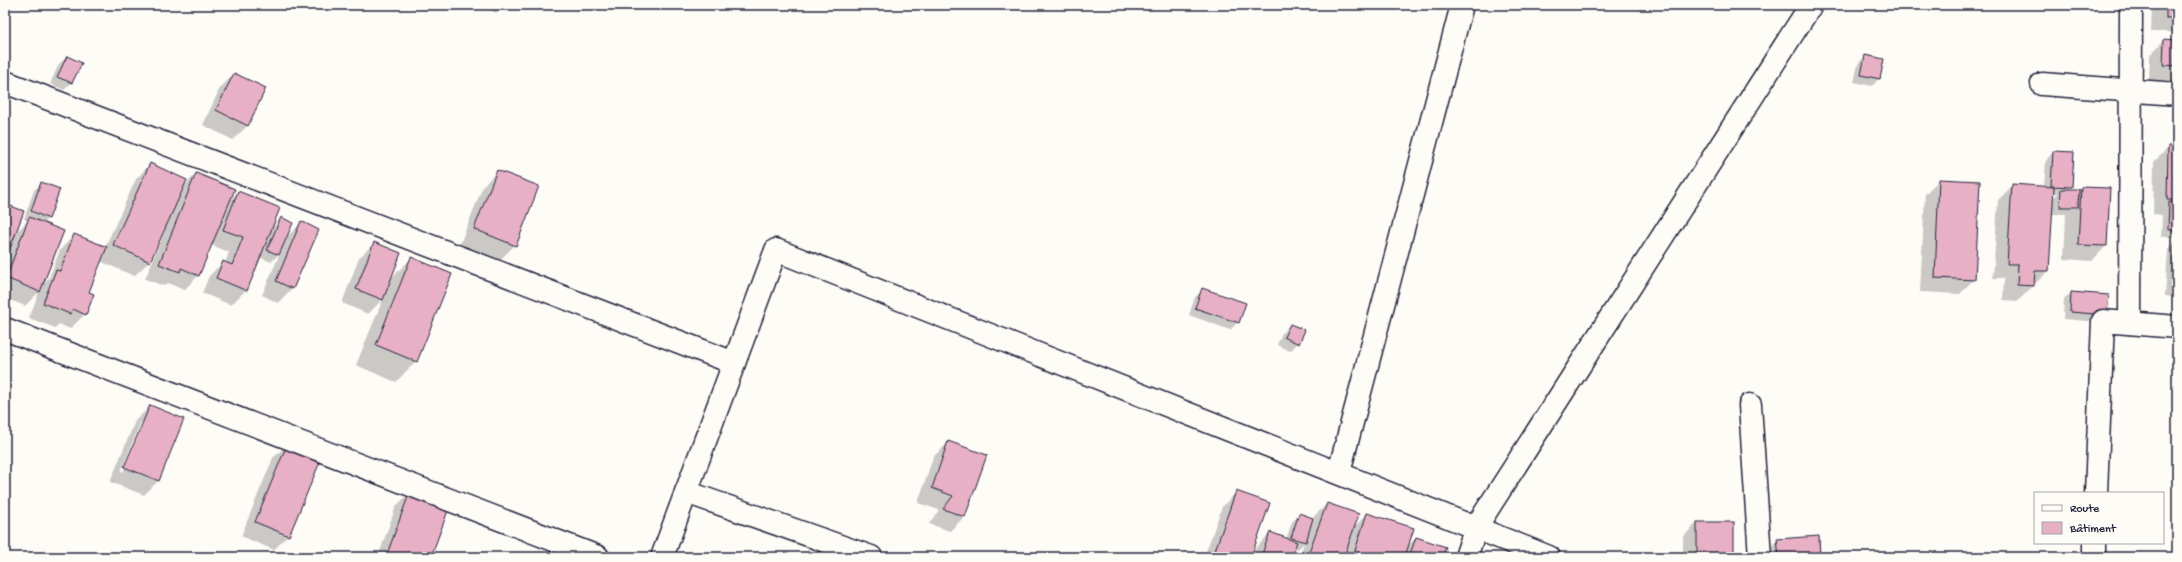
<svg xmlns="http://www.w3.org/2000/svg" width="2182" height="562" font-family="'Gochi Hand',sans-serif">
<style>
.shadow{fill:#0003;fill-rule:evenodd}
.building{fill:#e8b0c5;stroke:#22223b}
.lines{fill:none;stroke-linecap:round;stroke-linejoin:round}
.minor-casing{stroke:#22223b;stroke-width:25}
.minor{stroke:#fdfcf7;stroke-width:22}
</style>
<rect width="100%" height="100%" fill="#fdfcf7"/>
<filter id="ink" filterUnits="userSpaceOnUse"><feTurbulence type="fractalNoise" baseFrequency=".025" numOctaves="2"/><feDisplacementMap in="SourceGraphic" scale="8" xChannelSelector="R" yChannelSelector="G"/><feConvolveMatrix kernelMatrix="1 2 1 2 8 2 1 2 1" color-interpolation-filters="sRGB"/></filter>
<g filter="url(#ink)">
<g class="shadow">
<path d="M 478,5 L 505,5 L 497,13 Z"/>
<path d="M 2152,5 L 2177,5 L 2177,32 L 2151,32 Z"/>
<path d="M 2164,40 L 2177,41 L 2177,81 L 2149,80 L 2150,55 Z"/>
<path d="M 1865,56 L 1880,78 L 1872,86 L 1854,82 L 1858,64 Z"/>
<path d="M 67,57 L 80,63 L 71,83 L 64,90 L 50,84 L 59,64 Z"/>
<path d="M 234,74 L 248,125 L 233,140 L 203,125 L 220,88 Z"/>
<path d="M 2169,147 L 2177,147 L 2177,237 L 2161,237 L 2162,215 L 2153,214 L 2154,162 Z"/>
<path d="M 2053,152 L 2071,186 L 2067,190 L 2079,190 L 2081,188 L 2109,189 L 2106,246 L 2092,261 L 2064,259 L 2066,214 L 2051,214 L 2048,271 L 2018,301 L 2003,300 L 2004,278 L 1993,278 L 1998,200 L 2013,185 L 2044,187 L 2046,160 ZM 2052,193 L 2058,193 L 2052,199 Z"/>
<path d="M 150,164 L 182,188 L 196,174 L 228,202 L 238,192 L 271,229 L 281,218 L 286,238 L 301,223 L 292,288 L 278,303 L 262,295 L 280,253 L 271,262 L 259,257 L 246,290 L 231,305 L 202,293 L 209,276 L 223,262 L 225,263 L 229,252 L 211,245 L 199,275 L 184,290 L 168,283 L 164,286 L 145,279 L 165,230 L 163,230 L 149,262 L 134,276 L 100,261 L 88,293 L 85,314 L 70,329 L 59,324 L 55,328 L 29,318 L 39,292 L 25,306 L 5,298 L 5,205 L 14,234 L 28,221 L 24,219 L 34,190 L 42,183 L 48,218 L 43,224 L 41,285 L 49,278 L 60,250 L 74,235 L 105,247 L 136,179 Z"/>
<path d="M 497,171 L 515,245 L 500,260 L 460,244 L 483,186 Z"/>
<path d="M 1939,180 L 1974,279 L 1960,294 L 1920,292 L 1925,194 Z"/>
<path d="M 2175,242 L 2177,242 L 2177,297 L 2165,296 L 2168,249 Z"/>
<path d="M 374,243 L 390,279 L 412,258 L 416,361 L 396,382 L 356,365 L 383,299 L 368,314 L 342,303 L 359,258 Z"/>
<path d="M 1203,290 L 1238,322 L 1230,330 L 1189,315 L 1195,297 Z"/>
<path d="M 2071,293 L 2106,314 L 2099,322 L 2063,319 L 2064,300 Z"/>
<path d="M 1290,325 L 1298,343 L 1290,351 L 1277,345 L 1282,333 Z"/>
<path d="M 150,406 L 183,420 L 158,481 L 144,495 L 110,482 L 135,421 ZM 141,422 L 144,422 L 123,472 L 121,471 Z"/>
<path d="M 948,443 L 964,517 L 950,531 L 929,524 L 939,510 L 918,503 L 933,457 Z"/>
<path d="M 288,444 L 288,535 L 274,550 L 241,536 L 273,458 Z"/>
<path d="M 411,492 L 430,557 L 378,557 L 396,506 Z"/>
<path d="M 1236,492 L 1250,557 L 1204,557 L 1222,507 Z"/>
<path d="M 1327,504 L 1353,528 L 1367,514 L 1407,547 L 1416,538 L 1441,557 L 1299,557 L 1304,543 L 1298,549 L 1294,548 L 1290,557 L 1253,557 L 1256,548 L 1270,533 L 1286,539 L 1292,522 L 1300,514 L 1312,518 Z"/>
<path d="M 1697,523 L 1733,557 L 1683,557 L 1683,537 Z"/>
<path d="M 1778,540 L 1819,557 L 1763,557 Z"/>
</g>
<g class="building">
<rect x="2166" y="5" width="11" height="13"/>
<path d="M 2164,39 L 2177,40 L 2177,66 L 2163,65 Z"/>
<path d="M 1865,55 L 1884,59 L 1880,79 L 1861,75 Z"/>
<path d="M 67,56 L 82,63 L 72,83 L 57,77 Z"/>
<path d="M 234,73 L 266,88 L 248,126 L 216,110 Z"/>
<path d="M 2168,146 L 2177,146 L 2177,200 L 2167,200 Z"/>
<path d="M 2053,151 L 2074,152 L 2072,187 L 2051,186 Z"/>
<path d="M 150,163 L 187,180 L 150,262 L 113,245 Z"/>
<path d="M 497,170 L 539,186 L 516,246 L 474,229 Z"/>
<path d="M 196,173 L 235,189 L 199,276 L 181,268 L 180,272 L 159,264 Z"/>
<path d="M 1939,179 L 1980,181 L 1975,280 L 1935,278 Z"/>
<path d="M 41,182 L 60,189 L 49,219 L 31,211 Z"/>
<path d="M 2012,184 L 2054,187 L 2049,271 L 2035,271 L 2034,286 L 2017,285 L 2018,264 L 2007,264 Z"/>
<path d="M 2081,187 L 2110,188 L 2107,246 L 2078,245 Z"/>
<path d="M 2061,189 L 2079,189 L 2078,207 L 2060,207 Z"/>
<path d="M 238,191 L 280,208 L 247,291 L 216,278 L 223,261 L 232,265 L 243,237 L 223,230 Z"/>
<path d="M 2169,202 L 2177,202 L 2177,230 L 2168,230 Z"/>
<path d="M 5,204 L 24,211 L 5,262 Z"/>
<path d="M 29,217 L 64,231 L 40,292 L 6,278 Z"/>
<path d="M 281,217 L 293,223 L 279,255 L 267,250 Z"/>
<path d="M 301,221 L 319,230 L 293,289 L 276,281 Z"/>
<path d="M 74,234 L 107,247 L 89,292 L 94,294 L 86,315 L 73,309 L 70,314 L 43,303 L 56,270 L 60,271 Z"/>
<path d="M 2175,241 L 2177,241 L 2177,290 L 2172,289 Z"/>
<path d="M 374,242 L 401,253 L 383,300 L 356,289 Z"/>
<path d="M 411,257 L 452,274 L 417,362 L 376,345 Z"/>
<path d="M 1202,288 L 1246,303 L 1239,323 L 1195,308 Z"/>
<path d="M 2071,292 L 2109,295 L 2107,315 L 2070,312 Z"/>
<path d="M 1290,324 L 1305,330 L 1299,344 L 1284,337 Z"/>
<path d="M 150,405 L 184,419 L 159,481 L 124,467 Z"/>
<path d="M 948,441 L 987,455 L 965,517 L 943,509 L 953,496 L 932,488 Z"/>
<path d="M 288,442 L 322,457 L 289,536 L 255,522 Z"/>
<path d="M 410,491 L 450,505 L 431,557 L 386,557 Z"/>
<path d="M 1236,491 L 1270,503 L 1251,557 L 1215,557 L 1213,556 Z"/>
<path d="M 1327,503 L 1359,514 L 1344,557 L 1307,557 Z"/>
<path d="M 1299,513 L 1313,518 L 1306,542 L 1291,538 Z"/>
<path d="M 1367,513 L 1414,528 L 1405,557 L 1353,557 Z"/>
<rect x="1697" y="522" width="37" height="35"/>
<path d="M 1270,532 L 1297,542 L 1291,557 L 1261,557 Z"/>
<path d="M 1819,536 L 1820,557 L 1779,557 L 1777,539 Z"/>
<path d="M 1416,537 L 1446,547 L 1442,557 L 1419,557 L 1410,554 Z"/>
</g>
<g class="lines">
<defs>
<g id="minor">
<path d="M 5,82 L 734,363"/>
<path d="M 2042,84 L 2177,94"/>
<path d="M 2130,323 L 2131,5"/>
<path d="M 5,329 L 598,557"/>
<path d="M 1750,405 L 1760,557"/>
<path d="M 1339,472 L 1462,5"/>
<path d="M 686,492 L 871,557"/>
<path d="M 2096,493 L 2103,321 L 2177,327"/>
<path d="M 662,557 L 776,250 L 1549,557"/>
<path d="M 1466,557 L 1476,527 L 1811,5"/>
<path d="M 2094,557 L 2094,543"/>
</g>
</defs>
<use href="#minor" class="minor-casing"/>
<use href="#minor" class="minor"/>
</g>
</g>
<rect width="2182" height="562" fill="none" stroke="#fdfcf7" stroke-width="20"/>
<rect x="10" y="10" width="2162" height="542" fill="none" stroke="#22223b" stroke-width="1.5" filter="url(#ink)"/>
<rect x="2034" y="492" width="130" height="52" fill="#fdfcf7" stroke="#a5a5ac"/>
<rect x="2042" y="505" width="20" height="6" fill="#fdfcf7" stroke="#a5a5ac"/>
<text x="2070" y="512" font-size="12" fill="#22223b">Route</text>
<rect x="2042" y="522" width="20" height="12" fill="#e8b0c5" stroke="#a5a5ac"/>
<text x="2070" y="532" font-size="12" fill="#22223b">Bâtiment</text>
</svg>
